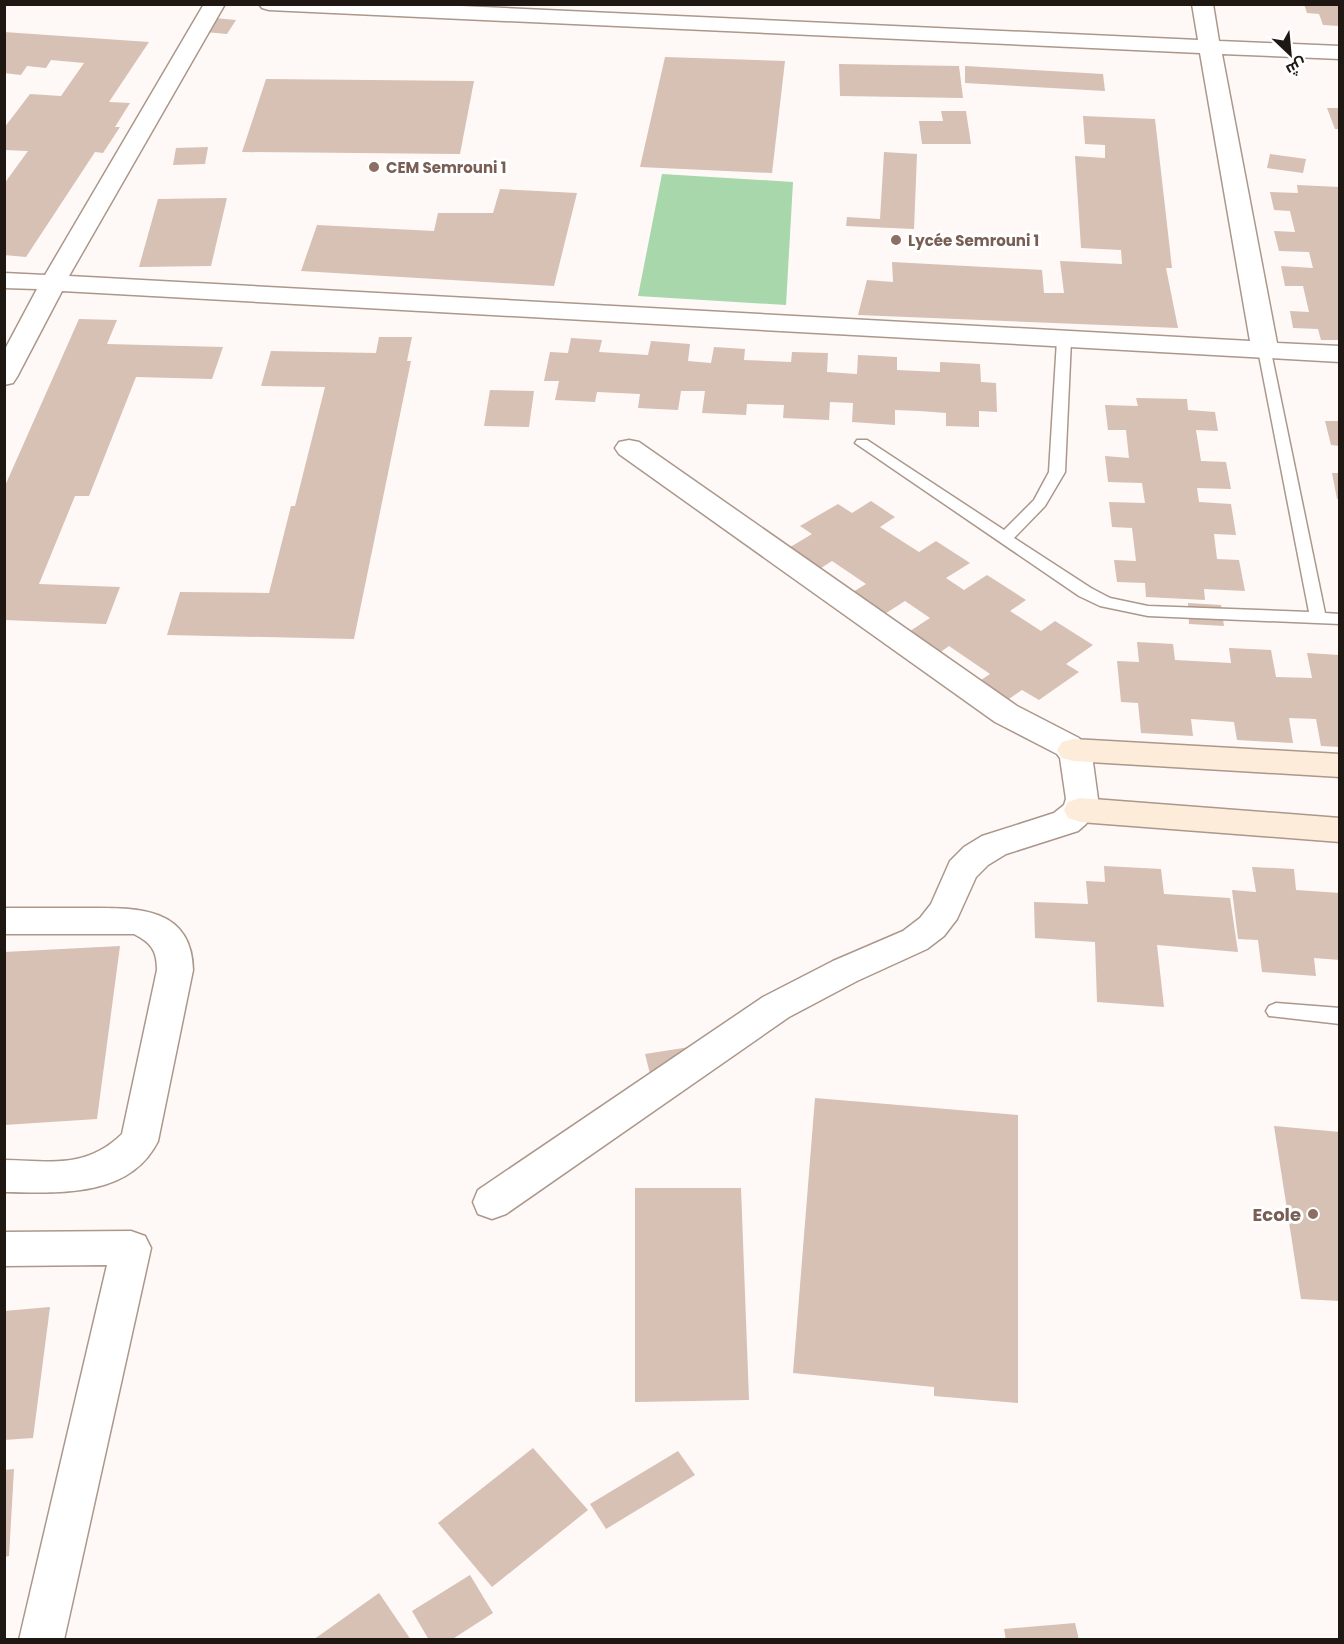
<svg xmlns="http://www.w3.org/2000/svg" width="1344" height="1644" font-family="Poppins,Cairo,sans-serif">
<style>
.green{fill:#a8d7ab}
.building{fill:#d7c0b4}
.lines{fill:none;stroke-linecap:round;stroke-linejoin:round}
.lane-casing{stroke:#ac978b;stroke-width:3}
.street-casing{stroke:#ac978b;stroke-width:3}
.secondary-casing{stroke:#ac978b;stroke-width:3}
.lane{fill:#fff;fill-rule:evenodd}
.street{fill:#fff;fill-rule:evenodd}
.secondary{fill:#feecda;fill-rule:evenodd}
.education-dot{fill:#8d6e63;stroke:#fff;stroke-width:2}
.labels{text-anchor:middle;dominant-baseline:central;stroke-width:6;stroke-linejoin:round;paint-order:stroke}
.far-education-label{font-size:15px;font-weight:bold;fill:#785e54;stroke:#fff;text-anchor:start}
.education-label{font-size:18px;font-weight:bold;fill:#785e54;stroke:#fff;text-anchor:end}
</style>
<rect width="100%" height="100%" fill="#fef9f6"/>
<path class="green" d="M 662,174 L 793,182 L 786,305 L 638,296 Z"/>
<g class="building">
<path d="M 1304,4 L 1340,4 L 1340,26 L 1323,25 L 1319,14 L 1307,13 Z"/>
<path d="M 214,18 L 236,20 L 227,34 L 205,32 Z"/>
<path d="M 4,32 L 149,42 L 109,102 L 130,103 L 115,127 L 120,127 L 103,153 L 95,152 L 26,257 L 4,255 L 4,184 L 28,151 L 4,150 L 4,128 L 30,94 L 61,96 L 84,63 L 51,60 L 46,68 L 27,66 L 21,75 L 4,73 Z"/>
<path d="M 665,57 L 785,61 L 772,173 L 640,167 Z"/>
<path d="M 839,64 L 959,66 L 963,98 L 840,96 Z"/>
<path d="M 965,66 L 1103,74 L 1105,91 L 965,83 Z"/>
<path d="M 266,79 L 474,81 L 460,154 L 242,152 Z"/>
<path d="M 1327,108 L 1340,108 L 1340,129 L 1335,129 Z"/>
<path d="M 941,111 L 966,111 L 971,144 L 922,144 L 919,121 L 943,121 Z"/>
<path d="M 1083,116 L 1155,119 L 1172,268 L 1166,268 L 1178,328 L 858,315 L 867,280 L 893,282 L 892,262 L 1042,270 L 1044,293 L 1064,293 L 1060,261 L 1122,264 L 1121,250 L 1081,248 L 1075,156 L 1105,158 L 1105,145 L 1085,144 Z"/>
<path d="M 208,147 L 205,164 L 173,165 L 176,148 Z"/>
<path d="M 884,152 L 917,154 L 914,229 L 846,226 L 847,217 L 880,219 Z"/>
<path d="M 1270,154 L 1306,159 L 1303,173 L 1267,168 Z"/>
<path d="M 1297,185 L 1340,187 L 1340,340 L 1321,340 L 1318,329 L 1293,328 L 1290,311 L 1309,312 L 1303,286 L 1285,286 L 1281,266 L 1313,268 L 1309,252 L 1279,251 L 1274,231 L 1295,232 L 1290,211 L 1274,210 L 1270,192 L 1298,193 Z"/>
<path d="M 500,189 L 577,193 L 554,286 L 301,271 L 317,225 L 434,231 L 438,213 L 493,213 Z"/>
<path d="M 227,198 L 211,266 L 139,267 L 158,199 Z"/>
<path d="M 79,319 L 117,320 L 107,344 L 223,347 L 212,379 L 136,377 L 89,496 L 75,496 L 39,584 L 120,587 L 106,624 L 4,620 L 4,488 Z"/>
<path d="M 379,337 L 412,337 L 407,361 L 411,361 L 354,639 L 167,635 L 180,592 L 269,593 L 291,506 L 295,506 L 325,387 L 261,386 L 271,351 L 376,353 Z"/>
<path d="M 571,338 L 602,340 L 599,352 L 648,355 L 651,341 L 690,344 L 688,361 L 711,363 L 714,347 L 745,349 L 744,360 L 791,362 L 792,352 L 828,353 L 827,372 L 857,374 L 858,355 L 897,357 L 897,370 L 940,372 L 940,362 L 980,364 L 981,382 L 996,383 L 997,412 L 979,411 L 979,427 L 946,426 L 946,413 L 920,411 L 895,410 L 895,425 L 852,422 L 853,403 L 830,402 L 829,420 L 783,418 L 784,405 L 747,404 L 746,415 L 702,413 L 705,391 L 681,391 L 678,410 L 638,408 L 640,394 L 597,392 L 595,402 L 555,400 L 559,381 L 544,381 L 550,352 L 568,353 Z"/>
<path d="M 490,390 L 534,391 L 529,427 L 484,426 Z"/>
<path d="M 1136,398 L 1187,399 L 1188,410 L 1215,412 L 1218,431 L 1196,430 L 1201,461 L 1226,462 L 1231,489 L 1197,488 L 1199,502 L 1231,504 L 1236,535 L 1214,534 L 1217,559 L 1239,560 L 1245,591 L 1204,589 L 1205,600 L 1146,597 L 1145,583 L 1117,582 L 1114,560 L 1136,561 L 1132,528 L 1112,527 L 1109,502 L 1145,503 L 1142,483 L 1108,482 L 1105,456 L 1129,458 L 1126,430 L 1108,430 L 1105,405 L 1138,406 Z"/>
<path d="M 1325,421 L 1340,421 L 1340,446 L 1331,445 Z"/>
<path d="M 1332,473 L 1340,473 L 1340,499 L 1337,499 Z"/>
<path d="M 871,501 L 895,517 L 880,527 L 919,552 L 936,541 L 970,563 L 946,578 L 964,590 L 987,575 L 1026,600 L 1010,611 L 1041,631 L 1055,621 L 1093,645 L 1066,664 L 1079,672 L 1039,700 L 1022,690 L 1003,703 L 975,684 L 990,674 L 949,646 L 935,656 L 904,635 L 930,618 L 905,601 L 880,617 L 848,595 L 866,584 L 832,561 L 818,570 L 787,549 L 812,534 L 800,526 L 838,504 L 852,513 Z"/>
<path d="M 1188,603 L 1221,605 L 1224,626 L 1189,624 Z"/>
<path d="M 1137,642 L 1173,644 L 1175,660 L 1231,663 L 1229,648 L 1271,650 L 1276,677 L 1312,678 L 1307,653 L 1340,655 L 1340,747 L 1321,746 L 1316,719 L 1289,718 L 1293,743 L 1237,740 L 1234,722 L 1191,719 L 1193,736 L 1141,733 L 1138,703 L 1121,702 L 1117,661 L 1139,662 Z"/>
<path d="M 1104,866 L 1161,869 L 1164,894 L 1230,898 L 1238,952 L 1157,945 L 1164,1007 L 1097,1002 L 1095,942 L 1035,938 L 1034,902 L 1088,904 L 1086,881 L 1105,882 Z"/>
<path d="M 1252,867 L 1294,869 L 1296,890 L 1340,893 L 1340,960 L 1314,958 L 1316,976 L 1262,972 L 1258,940 L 1238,939 L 1232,890 L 1256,892 Z"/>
<path d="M 120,946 L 97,1119 L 4,1125 L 4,952 Z"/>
<path d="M 696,1046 L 650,1074 L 645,1054 Z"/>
<path d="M 815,1098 L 1018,1115 L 1018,1403 L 934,1396 L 934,1387 L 793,1373 Z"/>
<path d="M 1274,1126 L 1340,1132 L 1340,1301 L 1301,1299 Z"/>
<path d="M 635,1188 L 741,1188 L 749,1400 L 635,1402 Z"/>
<path d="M 50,1307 L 33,1438 L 4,1440 L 4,1311 Z"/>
<path d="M 533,1448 L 588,1510 L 492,1587 L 438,1523 Z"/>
<path d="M 678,1451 L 695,1475 L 606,1529 L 590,1504 Z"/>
<path d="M 14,1469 L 9,1556 L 4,1557 L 4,1470 Z"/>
<path d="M 470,1575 L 493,1613 L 451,1640 L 429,1640 L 412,1611 Z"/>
<path d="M 379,1593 L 411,1640 L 313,1640 Z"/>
<path d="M 1075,1623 L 1079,1640 L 1006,1640 L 1004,1629 Z"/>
</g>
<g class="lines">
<defs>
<g id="lane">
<path d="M 1064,336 L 1071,340 L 1065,472 L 1045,506 L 1014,538 L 1091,588 L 1110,598 L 1148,606 L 1309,612 L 1258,350 L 1260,347 L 1270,347 L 1325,613 L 1340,614 L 1340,624 L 1148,616 L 1100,606 L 1079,596 L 855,443 L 857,440 L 867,440 L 1004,530 L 1034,500 L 1049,472 L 1057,340 Z"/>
<path d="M 1276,1003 L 1340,1008 L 1340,1024 L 1269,1016 L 1266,1011 L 1269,1006 Z"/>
</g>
<g id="street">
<path d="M 204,4 L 225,4 L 69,276 L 1250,341 L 1200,53 L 269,10 L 262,8 L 259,4 L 418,4 L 1198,40 L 1192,4 L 1213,4 L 1219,41 L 1340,46 L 1340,59 L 1222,54 L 1277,343 L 1340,346 L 1340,362 L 62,291 L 17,377 L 13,383 L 4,385 L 4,351 L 37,289 L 4,288 L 4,273 L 45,275 Z"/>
<path d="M 629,440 L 639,442 L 1017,706 L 1079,738 L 1092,755 L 1098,799 L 1096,810 L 1086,824 L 1078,831 L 1006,854 L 988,865 L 976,877 L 957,919 L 944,936 L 927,949 L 857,981 L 789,1017 L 506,1214 L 492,1219 L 478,1214 L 473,1202 L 478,1190 L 763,997 L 833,961 L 903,931 L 920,918 L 931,904 L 950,861 L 964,847 L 982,836 L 1054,813 L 1064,805 L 1066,799 L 1060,758 L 1057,754 L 995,722 L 619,454 L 615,448 L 619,442 Z"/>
<path d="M 4,908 C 31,908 57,908 84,908 C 131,908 192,904 193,970 L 158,1141 C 130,1198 58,1193 4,1192 L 4,1160 C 50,1161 86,1169 122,1134 L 157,970 C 157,950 151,943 134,934 L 4,934 Z"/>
<path d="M 131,1231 L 145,1236 L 151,1248 L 64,1640 L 19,1640 L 107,1265 L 4,1266 L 4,1232 Z"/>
</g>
<g id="secondary">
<path d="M 1073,739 L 1340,754 L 1340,777 L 1073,761 L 1062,758 L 1057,750 L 1062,742 Z"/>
<path d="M 1080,798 L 1340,818 L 1340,842 L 1080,822 L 1068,818 L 1064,810 L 1068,802 Z"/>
</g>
</defs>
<use href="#lane" class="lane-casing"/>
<use href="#street" class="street-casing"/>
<use href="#secondary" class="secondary-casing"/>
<use href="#lane" class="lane"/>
<use href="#street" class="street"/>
<use href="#secondary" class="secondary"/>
</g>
<g class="education-dot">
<circle cx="374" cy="167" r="6"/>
<circle cx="896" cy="240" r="6"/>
<circle cx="1313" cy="1214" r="6"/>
</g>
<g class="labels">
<g class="far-education-label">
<text x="386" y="167">CEM Semrouni 1</text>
<text x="908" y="240">Lycée Semrouni 1</text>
</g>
<g class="education-label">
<text x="1301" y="1214">Ecole</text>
</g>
</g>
<rect width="1344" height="1644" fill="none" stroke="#1e1712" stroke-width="12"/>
<g transform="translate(1290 54) rotate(154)" stroke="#ffffff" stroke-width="4.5" paint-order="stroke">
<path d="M0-4.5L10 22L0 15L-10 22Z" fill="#1e1712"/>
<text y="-9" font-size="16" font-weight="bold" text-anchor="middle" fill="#1e1712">ش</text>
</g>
</svg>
